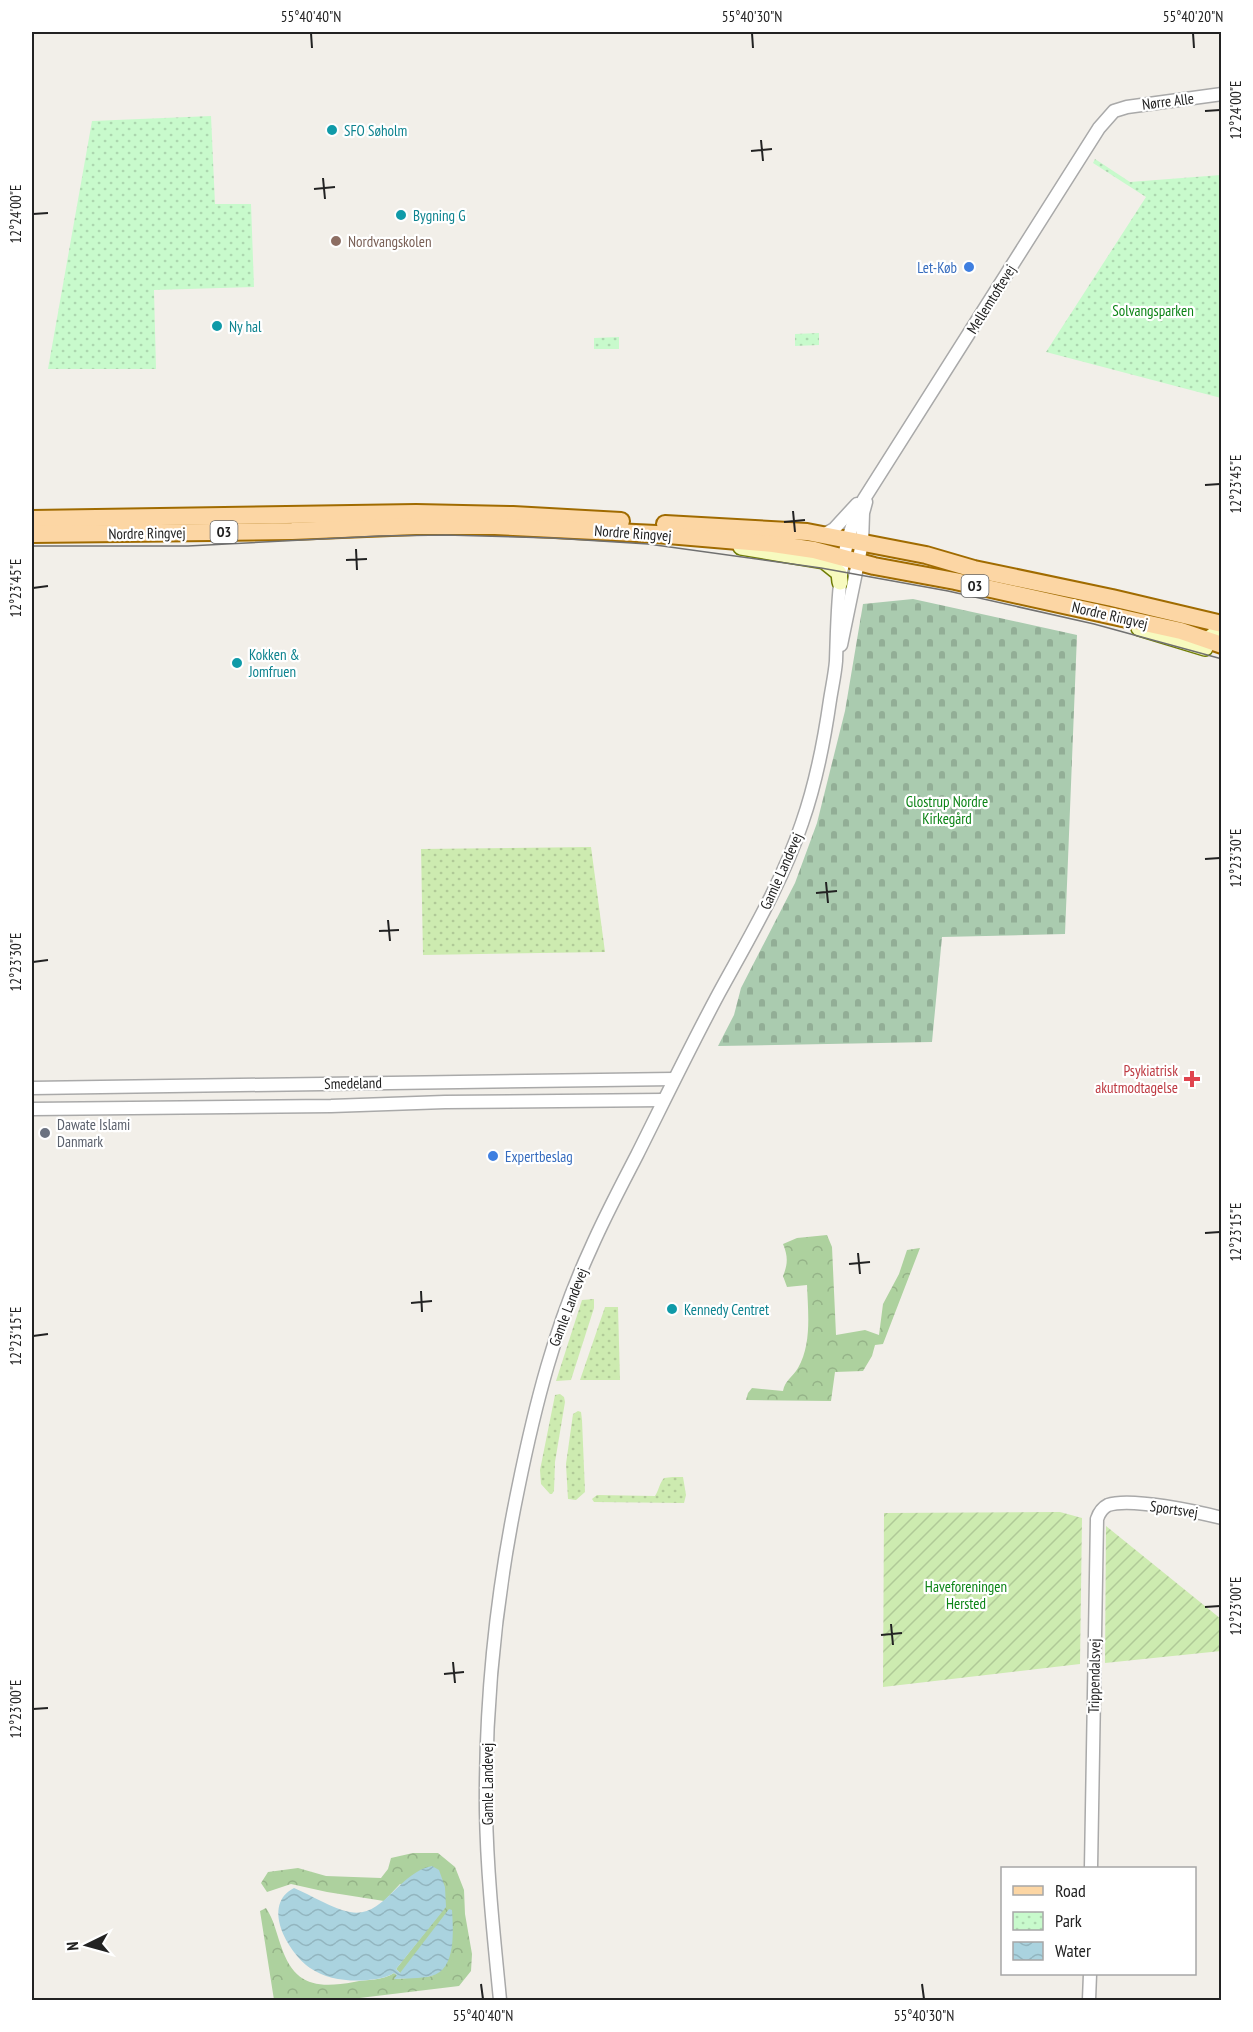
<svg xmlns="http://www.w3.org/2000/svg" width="1253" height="2032" font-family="'PT Sans Narrow',sans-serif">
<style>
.grass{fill:url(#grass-dots)}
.forest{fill:url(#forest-crowns)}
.cemetery{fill:url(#cemetery-stones)}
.park{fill:url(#park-dots)}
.garden{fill:url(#garden-furrows)}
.water{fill:url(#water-waves)}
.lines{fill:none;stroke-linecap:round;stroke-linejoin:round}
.tertiary-casing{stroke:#a9a9a9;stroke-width:15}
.secondary-casing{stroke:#707d05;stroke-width:18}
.primary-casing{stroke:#a06b00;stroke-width:20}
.tertiary{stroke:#fff;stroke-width:12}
.secondary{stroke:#f7fabf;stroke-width:15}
.primary{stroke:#fcd6a4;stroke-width:16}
.tram{stroke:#707070;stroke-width:1.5}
.ticks{fill:none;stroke:#222;stroke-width:2}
.culture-dot{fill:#0f9aa8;stroke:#fff;stroke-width:2}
.education-dot{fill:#8d6e63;stroke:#fff;stroke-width:2}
.shop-dot{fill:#3f7fe0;stroke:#fff;stroke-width:2}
.health-dot{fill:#e0444e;stroke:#fff;stroke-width:2}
.worship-dot{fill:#6b7280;stroke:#fff;stroke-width:2}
.labels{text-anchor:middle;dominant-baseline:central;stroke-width:4.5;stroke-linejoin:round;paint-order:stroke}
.shield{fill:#fff;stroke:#646464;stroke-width:1.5}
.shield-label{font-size:14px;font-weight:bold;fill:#222}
.street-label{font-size:15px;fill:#222;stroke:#fff}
.culture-label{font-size:15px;fill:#0d838f;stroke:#fff;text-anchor:start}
.education-label{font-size:15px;fill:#785e54;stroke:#fff;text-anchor:start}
.shop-label{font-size:15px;fill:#366cbe;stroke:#fff;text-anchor:end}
.park-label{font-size:15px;fill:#0c8416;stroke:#fff}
.health-label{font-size:15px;fill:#be3a42;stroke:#fff;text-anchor:end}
.worship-label{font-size:15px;fill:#5b616d;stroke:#fff;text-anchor:start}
.neatline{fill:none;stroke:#222;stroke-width:2}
.ticks-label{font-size:15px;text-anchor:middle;fill:#222}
</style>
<defs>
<pattern id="grass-dots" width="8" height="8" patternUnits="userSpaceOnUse" patternTransform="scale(1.5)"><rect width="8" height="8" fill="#cdebb0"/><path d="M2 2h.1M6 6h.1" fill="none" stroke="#b0c997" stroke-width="1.8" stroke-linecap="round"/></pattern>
<pattern id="forest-crowns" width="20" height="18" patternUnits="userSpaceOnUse" patternTransform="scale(1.5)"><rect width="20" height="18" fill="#add19e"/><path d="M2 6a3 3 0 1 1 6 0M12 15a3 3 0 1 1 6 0" fill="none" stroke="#95b388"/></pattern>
<pattern id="cemetery-stones" width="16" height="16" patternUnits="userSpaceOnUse" patternTransform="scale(1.5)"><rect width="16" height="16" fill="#aacbaf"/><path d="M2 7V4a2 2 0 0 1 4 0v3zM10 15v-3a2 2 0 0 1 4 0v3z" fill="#92ae96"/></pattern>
<pattern id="park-dots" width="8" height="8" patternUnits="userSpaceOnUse" patternTransform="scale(1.5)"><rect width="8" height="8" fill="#c8facc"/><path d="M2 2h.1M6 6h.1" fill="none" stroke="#acd6af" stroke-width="1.8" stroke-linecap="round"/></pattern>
<pattern id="garden-furrows" width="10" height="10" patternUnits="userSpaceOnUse" patternTransform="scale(1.5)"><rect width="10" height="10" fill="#cdebb0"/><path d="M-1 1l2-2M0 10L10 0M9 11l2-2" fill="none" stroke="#b0c997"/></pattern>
<pattern id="water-waves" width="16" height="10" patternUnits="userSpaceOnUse" patternTransform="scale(1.5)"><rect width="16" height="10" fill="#aad3df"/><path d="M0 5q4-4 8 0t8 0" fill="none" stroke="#92b5bf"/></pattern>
</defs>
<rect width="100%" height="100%" fill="#f2efe9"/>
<g class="grass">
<path d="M 591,847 L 605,952 L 423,955 L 421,849 Z"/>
<path d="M 594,1299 L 594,1308 L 571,1380 L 556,1381 L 582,1300 Z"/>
<path d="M 605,1307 L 618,1307 L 620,1380 L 580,1380 Z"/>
<path d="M 560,1394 L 564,1397 L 565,1402 L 555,1462 L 554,1491 L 552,1494 L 550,1494 L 541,1484 L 540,1470 L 555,1395 Z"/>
<path d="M 578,1411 L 581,1412 L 582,1420 L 585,1492 L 576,1500 L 568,1499 L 566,1464 L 573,1414 Z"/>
<path d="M 673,1477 L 683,1477 L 686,1495 L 684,1503 L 594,1502 L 592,1499 L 597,1495 L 655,1496 C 659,1490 659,1484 664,1478 Z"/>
</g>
<g class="forest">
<path d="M 827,1235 L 832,1247 L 836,1335 L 865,1330 L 879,1335 L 883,1304 L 899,1274 L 907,1250 L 920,1248 L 883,1344 L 875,1345 L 872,1356 L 863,1371 L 835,1372 L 831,1401 L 746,1400 L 748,1393 L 752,1388 L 783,1391 C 785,1380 793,1377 798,1368 C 812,1344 808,1312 807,1285 L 787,1287 L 783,1276 C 788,1264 788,1256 783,1244 L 797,1238 Z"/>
<path d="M 413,1853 L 438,1853 L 455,1867 L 464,1890 L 465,1914 L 472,1954 L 471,1971 L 459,1986 L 343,2000 L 274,2000 L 260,1911 L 266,1908 C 274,1920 276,1932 281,1946 C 294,1985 316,1989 354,1982 C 367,1979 383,1981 394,1973 L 397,1975 L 395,1979 L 434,1976 L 400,1973 L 396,1969 L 445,1907 L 400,1884 L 384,1901 L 327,1892 L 291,1884 L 267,1892 L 261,1883 L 268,1872 L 298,1868 L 326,1876 L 381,1878 L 388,1869 L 391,1858 Z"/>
</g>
<path class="cemetery" d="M 913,599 L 1077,635 L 1065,934 L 942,937 L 932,1042 L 718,1046 L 734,1015 L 741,988 L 795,883 L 817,823 L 845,711 L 863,604 Z"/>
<g class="park">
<path d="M 211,116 L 215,204 L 251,204 L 254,287 L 154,290 L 156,369 L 48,369 L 92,121 Z"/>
<path d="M 1095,159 L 1130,182 L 1221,175 L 1221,398 L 1046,352 L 1146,197 L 1093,163 Z"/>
<path d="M 819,333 L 819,345 L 795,346 L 795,334 Z"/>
<path d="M 619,337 L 619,349 L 594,349 L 594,338 Z"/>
</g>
<g class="garden">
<path d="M 1060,1512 L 1082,1518 L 1080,1664 L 883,1687 L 884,1513 Z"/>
<path d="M 1106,1526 L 1221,1619 L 1221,1651 L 1105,1663 Z"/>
</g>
<path class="water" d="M 432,1866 L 439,1870 L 445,1887 L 446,1907 L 396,1969 L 400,1973 L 449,1909 L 452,1910 C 453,1930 457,1970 431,1976 C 419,1979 406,1978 394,1979 L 397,1975 L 394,1973 C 386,1978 377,1979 368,1980 C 348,1982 326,1979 310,1968 C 287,1951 261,1905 294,1888 C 311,1895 333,1909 350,1912 C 383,1919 399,1872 432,1866 Z"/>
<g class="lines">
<defs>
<g id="tertiary">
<path d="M 823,535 L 834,529 L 857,504"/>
<path d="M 841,645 L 862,543 L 863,513 L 866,502"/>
<path d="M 32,1088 L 674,1079"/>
<path d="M 32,1109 L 331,1106 L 445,1102 L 663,1100"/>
<path d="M 1091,1868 L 1097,1519 C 1099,1513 1102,1508 1108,1505 C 1131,1497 1198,1512 1222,1518"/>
<path d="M 500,2000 C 494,1938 487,1874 486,1811 C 485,1703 496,1595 518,1489 C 535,1405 555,1326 591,1248 C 605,1216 621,1186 637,1155 C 664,1101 690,1047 719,993 C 749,938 782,883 802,823 C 816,783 824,742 830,700 C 832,687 835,674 836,661 C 838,606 837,548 864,499 L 1099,128 L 1114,111 L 1127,107 L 1222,94"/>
<path d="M 1089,2000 L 1090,1974"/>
</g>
<g id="secondary">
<path d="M 741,547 L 824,561 L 839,573 L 840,582"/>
<path d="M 1139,628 L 1205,648"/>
<path d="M 1206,641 L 1216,633 L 1222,634"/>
</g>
<g id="primary">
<path d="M 32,519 L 416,513 L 513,515 L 621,521"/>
<path d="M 665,524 L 807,532 L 926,555 L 974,569 L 1112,598 L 1222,624"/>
<path d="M 32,534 L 292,531 L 416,526 L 495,526 L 656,534 L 773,544 L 814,550 L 874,566 L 955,581 L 1181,631 L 1222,645"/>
</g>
</defs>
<use href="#tertiary" class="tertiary-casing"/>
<use href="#secondary" class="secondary-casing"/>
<use href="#primary" class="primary-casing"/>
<use href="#tertiary" class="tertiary"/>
<use href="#secondary" class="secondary"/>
<use href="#primary" class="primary"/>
<path class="tram" d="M 32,546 L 188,546 L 379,536 L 446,535 L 552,538 L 648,544 L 821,568 L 948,591 L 1094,624 L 1222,659"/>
</g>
<path class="ticks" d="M 311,33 L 312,48M 752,33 L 753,48M 1193,33 L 1194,48M 1205,111 L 1220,110M 761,140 L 763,161M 751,151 L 772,149M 323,178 L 325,199M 314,189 L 335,187M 33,214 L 48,213M 1205,485 L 1220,484M 793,511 L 795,532M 784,522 L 805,520M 356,549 L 357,570M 346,560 L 367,559M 33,588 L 48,586M 1205,859 L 1220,858M 826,882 L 828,903M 816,893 L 837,891M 388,920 L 390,941M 379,931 L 399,930M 33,962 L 48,960M 1205,1233 L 1220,1232M 858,1253 L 860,1274M 849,1264 L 870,1262M 421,1291 L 422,1312M 411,1303 L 432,1301M 33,1336 L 48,1334M 1205,1607 L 1220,1606M 891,1624 L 893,1645M 881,1635 L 902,1633M 453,1662 L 455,1683M 444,1674 L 464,1672M 33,1709 L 48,1708M 481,1984 L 483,1999M 922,1984 L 924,1999"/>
<g class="culture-dot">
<circle cx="332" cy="130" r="6"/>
<circle cx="401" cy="215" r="6"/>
<circle cx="217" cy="326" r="6"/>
<circle cx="237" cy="663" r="6"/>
<circle cx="672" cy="1309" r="6"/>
</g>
<circle class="education-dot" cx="336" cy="241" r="6"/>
<g class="shop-dot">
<circle cx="969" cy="267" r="6"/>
<circle cx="493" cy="1156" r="6"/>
</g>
<path class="health-dot" d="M1189 1070h6v6h6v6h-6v6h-6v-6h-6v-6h6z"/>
<circle class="worship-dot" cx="45" cy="1133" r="6"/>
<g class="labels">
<g class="shield">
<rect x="210.5" y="521" width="27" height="22" rx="4.5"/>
<rect x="961.5" y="575" width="27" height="22" rx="4.5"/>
</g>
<g class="shield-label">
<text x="224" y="532">O3</text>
<text x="975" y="586">O3</text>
</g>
<g class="street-label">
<text transform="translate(1168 101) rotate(-7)">Nørre Alle</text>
<text transform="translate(991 299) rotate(-58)">Mellemtoftevej</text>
<text transform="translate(147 533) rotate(-1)">Nordre Ringvej</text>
<text transform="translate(633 533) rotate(4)">Nordre Ringvej</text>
<text transform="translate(1110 615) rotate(13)">Nordre Ringvej</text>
<text transform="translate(781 871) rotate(-66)">Gamle Landevej</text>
<text transform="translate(353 1083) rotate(-1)">Smedeland</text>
<text transform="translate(568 1307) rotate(-69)">Gamle Landevej</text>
<text transform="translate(1174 1509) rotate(8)">Sportsvej</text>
<text transform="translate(1094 1676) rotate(-89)">Trippendalsvej</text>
<text transform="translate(487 1784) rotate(-90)">Gamle Landevej</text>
</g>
<g class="culture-label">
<text x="344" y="130">SFO Søholm</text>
<text x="413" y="215">Bygning G</text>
<text x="229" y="326">Ny hal</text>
<text x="249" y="654">Kokken &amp;<tspan x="249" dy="17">Jomfruen</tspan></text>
<text x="684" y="1309">Kennedy Centret</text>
</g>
<g class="education-label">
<text x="348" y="241">Nordvangskolen</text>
</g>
<g class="shop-label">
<text x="957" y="267">Let-Køb</text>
<text x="505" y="1156" text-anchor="start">Expertbeslag</text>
</g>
<g class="park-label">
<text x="1153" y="310">Solvangsparken</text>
<text x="947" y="801">Glostrup Nordre<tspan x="947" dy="17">Kirkegård</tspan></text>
<text x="966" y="1586">Haveforeningen<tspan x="966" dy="17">Hersted</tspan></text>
</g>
<g class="health-label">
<text x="1178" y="1070">Psykiatrisk<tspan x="1178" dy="17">akutmodtagelse</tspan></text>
</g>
<g class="worship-label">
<text x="57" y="1124">Dawate Islami<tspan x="57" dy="17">Danmark</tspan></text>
</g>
</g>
<rect width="1253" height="2032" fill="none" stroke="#ffffff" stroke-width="66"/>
<rect x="1001" y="1867" width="195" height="108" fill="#ffffff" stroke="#a7a7a7" stroke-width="1.5"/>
<rect x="1013" y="1886" width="30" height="9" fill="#fcd6a4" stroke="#a7a7a7" stroke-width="1.5"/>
<text x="1055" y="1897" font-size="18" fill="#222222">Road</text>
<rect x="1013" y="1912" width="30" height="18" fill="url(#park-dots)" stroke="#a7a7a7" stroke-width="1.5"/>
<text x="1055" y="1927" font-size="18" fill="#222222">Park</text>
<rect x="1013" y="1942" width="30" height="18" fill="url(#water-waves)" stroke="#a7a7a7" stroke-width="1.5"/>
<text x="1055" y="1957" font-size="18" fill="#222222">Water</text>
<g transform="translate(87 1945) rotate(265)" stroke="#ffffff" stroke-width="4.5" paint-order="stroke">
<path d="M0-4.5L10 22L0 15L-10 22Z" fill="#222222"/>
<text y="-9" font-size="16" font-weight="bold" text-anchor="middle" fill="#222222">N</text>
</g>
<rect x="33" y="33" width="1187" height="1966" class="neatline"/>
<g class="ticks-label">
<text x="311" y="22">55°40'40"N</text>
<text x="752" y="22">55°40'30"N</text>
<text x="1193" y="22">55°40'20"N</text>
<text transform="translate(1236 110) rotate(-90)" y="5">12°24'00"E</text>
<text transform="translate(16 214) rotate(-90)" y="5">12°24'00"E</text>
<text transform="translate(1236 484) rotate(-90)" y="5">12°23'45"E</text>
<text transform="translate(16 588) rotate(-90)" y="5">12°23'45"E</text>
<text transform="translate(1236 858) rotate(-90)" y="5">12°23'30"E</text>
<text transform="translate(16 962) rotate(-90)" y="5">12°23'30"E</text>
<text transform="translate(1236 1232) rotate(-90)" y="5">12°23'15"E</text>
<text transform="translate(16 1336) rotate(-90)" y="5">12°23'15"E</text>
<text transform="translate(1236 1606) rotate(-90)" y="5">12°23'00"E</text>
<text transform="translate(16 1709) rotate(-90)" y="5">12°23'00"E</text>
<text x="483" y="2021">55°40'40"N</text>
<text x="924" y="2021">55°40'30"N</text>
</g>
</svg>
